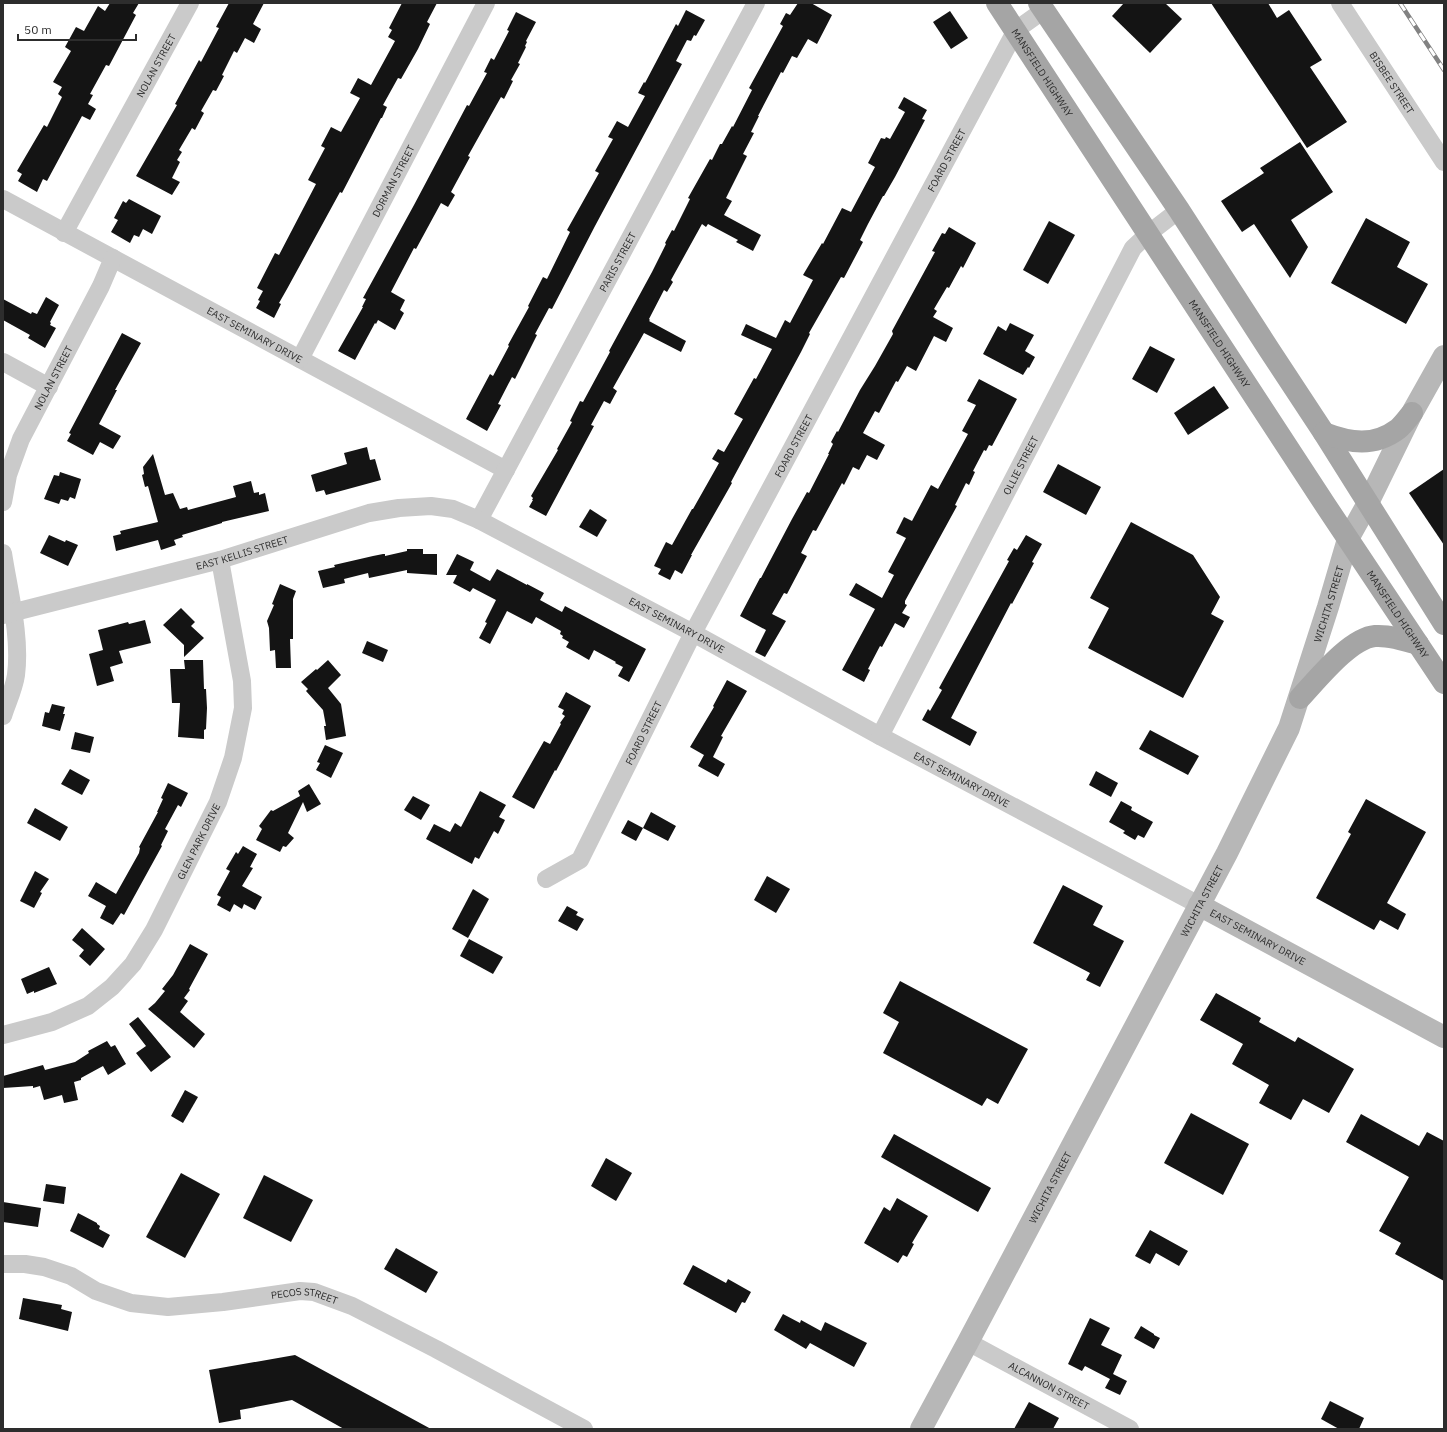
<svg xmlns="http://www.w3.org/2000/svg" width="1447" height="1432" font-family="'IBM Plex Sans',sans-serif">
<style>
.building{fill:#141414}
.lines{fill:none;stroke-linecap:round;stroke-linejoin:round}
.street{stroke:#cacaca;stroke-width:18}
.secondary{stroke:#b7b7b7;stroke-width:22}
.primary{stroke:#a5a5a5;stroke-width:22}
.rail-casing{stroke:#828282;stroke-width:4.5}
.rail{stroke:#fff;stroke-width:3;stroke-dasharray:9;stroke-linecap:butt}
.labels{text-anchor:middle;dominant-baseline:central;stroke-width:4;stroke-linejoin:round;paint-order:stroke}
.street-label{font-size:10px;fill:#2d2d2d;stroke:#fff}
</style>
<rect width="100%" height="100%" fill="#fff"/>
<g class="building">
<path d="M 110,3 L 139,3 L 133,13 L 136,15 L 109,66 L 106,65 L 90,94 L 93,95 L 88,104 L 96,109 L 90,120 L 82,116 L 47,181 L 43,179 L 37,192 L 18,181 L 22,174 L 17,171 L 44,125 L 47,127 L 62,97 L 58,94 L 62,87 L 53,82 L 71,51 L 65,47 L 76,27 L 84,31 L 98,6 L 105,11 Z"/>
<path d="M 229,3 L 264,3 L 253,24 L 261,29 L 254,43 L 245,38 L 237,53 L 234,51 L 222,75 L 224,76 L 216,91 L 213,90 L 201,111 L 204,113 L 195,130 L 192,128 L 179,150 L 182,152 L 177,160 L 180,162 L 172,178 L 180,182 L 172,195 L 136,176 L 177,105 L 175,104 L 199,60 L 201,62 L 219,28 L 216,27 Z"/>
<path d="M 402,3 L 437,3 L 427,22 L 430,24 L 418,49 L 401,79 L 398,78 L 383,105 L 387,107 L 382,118 L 381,118 L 342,193 L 340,192 L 287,289 L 279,303 L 281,304 L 274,318 L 256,308 L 260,301 L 258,300 L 263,291 L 257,288 L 275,253 L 279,255 L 316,184 L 308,180 L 325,148 L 321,146 L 331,127 L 341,132 L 360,98 L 350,93 L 358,78 L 371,85 L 395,41 L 388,37 L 392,30 L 389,28 Z"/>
<path d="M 798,3 L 811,3 L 832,15 L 817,44 L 808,39 L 797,58 L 792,56 L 783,73 L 781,72 L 758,116 L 759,116 L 751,132 L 754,133 L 743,154 L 747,156 L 726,198 L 732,201 L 724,215 L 761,235 L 753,251 L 736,242 L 738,240 L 708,224 L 706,227 L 702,224 L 671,280 L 673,282 L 667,292 L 664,290 L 649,319 L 650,320 L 649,321 L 686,341 L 681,352 L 644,333 L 613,388 L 617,391 L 610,404 L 604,401 L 591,425 L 594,426 L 546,516 L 529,507 L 533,500 L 532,500 L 533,498 L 531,496 L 558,450 L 557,449 L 572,422 L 570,421 L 580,401 L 583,402 L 610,352 L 609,351 L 652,272 L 666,244 L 665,243 L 672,230 L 674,231 L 690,199 L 688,198 L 710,159 L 712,160 L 720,144 L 722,144 L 732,126 L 733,127 L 752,90 L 749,88 L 783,26 L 780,24 L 786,13 L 790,15 Z"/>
<path d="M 1124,3 L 1165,3 L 1182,19 L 1150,53 L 1112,16 Z"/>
<path d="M 1211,3 L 1268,3 L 1277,18 L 1289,10 L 1322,60 L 1310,67 L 1347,122 L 1307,148 Z"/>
<path d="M 686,10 L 705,20 L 696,36 L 694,35 L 691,41 L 687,40 L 676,61 L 682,64 L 595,226 L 552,309 L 549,308 L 535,334 L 537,335 L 515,379 L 512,377 L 498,404 L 501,405 L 487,431 L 466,419 L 490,374 L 493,376 L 509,346 L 508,345 L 529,307 L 528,306 L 543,277 L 547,279 L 570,232 L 567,230 L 599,173 L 595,171 L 613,139 L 608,137 L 617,121 L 628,127 L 645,96 L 638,93 L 644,82 L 645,83 L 676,24 L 678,26 Z"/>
<path d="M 950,11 L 968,38 L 951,49 L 933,22 Z"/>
<path d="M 516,12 L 536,22 L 526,41 L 527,42 L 525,46 L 526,47 L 518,63 L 520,64 L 511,80 L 513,81 L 504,99 L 501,97 L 468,156 L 470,157 L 451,192 L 455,195 L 448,207 L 441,203 L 416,249 L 414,248 L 391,292 L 405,300 L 400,310 L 404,313 L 395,330 L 378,320 L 376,324 L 375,323 L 355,360 L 338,351 L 363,307 L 362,307 L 366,299 L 363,298 L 414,205 L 467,105 L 469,106 L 487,73 L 484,72 L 491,58 L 494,60 L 509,31 L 507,30 Z"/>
<path d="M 904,97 L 927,110 L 922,119 L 925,120 L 895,177 L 884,196 L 883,196 L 868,224 L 860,240 L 863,242 L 844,278 L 841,277 L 809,333 L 810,334 L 801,352 L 731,482 L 732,483 L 691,555 L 692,555 L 682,574 L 675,570 L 670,580 L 658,574 L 661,569 L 654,566 L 666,542 L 672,545 L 692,509 L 693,509 L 719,463 L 712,459 L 718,449 L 724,452 L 743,419 L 734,414 L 754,378 L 756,379 L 772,349 L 741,335 L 746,324 L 776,338 L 785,320 L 790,323 L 813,280 L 803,275 L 822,243 L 823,244 L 842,208 L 851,212 L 875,167 L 868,163 L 881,138 L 885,139 L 886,137 L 890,139 L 905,112 L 898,108 Z"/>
<path d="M 1300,142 L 1333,192 L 1291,220 L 1308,247 L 1290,278 L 1254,224 L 1242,232 L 1221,201 L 1264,173 L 1260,168 Z"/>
<path d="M 129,199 L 161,216 L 152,234 L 143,229 L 139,237 L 134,235 L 130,243 L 111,232 L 118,220 L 114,218 L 123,201 L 126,203 Z"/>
<path d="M 1366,218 L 1410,242 L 1397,267 L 1428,284 L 1406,324 L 1331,283 Z"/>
<path d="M 1049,221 L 1075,235 L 1048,284 L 1023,270 Z"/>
<path d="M 949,227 L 976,243 L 963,268 L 961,266 L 949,288 L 947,287 L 934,309 L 937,311 L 933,317 L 953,328 L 946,342 L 934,336 L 916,371 L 907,366 L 898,382 L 896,381 L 879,413 L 875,411 L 863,433 L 885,445 L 877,460 L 867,455 L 859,470 L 853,467 L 844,485 L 842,483 L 816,531 L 813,530 L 801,553 L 807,556 L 787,594 L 784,593 L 772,614 L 786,621 L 765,657 L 755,652 L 766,630 L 740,616 L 760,578 L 761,578 L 792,519 L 807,492 L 809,493 L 829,454 L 828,454 L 833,444 L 831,442 L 837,431 L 838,432 L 860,390 L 875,366 L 893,334 L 892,331 L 935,252 L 932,251 L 942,233 L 945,234 Z"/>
<path d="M 46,297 L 59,305 L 50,322 L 51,323 L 50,325 L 56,328 L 45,348 L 28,338 L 30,335 L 3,320 L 3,299 L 31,314 L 32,312 L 37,314 Z"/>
<path d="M 1010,323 L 1034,335 L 1025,351 L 1035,357 L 1029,368 L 1028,367 L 1023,375 L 983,354 L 998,326 L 1006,331 Z"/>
<path d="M 122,333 L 141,343 L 115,390 L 117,390 L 99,424 L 121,436 L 113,449 L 100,442 L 93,455 L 67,441 L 71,434 L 69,433 Z"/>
<path d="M 1150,346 L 1175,359 L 1157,393 L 1132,379 Z"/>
<path d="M 979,379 L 1017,399 L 992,446 L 989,445 L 986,451 L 984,450 L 973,471 L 975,472 L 969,485 L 966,483 L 955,505 L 957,506 L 905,601 L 905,604 L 907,605 L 902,613 L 910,617 L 904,628 L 895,623 L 882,647 L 880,646 L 868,669 L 870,670 L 864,682 L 842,670 L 875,609 L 849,595 L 856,583 L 882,598 L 894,575 L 888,572 L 906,538 L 896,533 L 904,517 L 912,521 L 931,485 L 938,489 L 968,434 L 962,431 L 976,405 L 967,401 Z"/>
<path d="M 1214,386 L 1229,408 L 1188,435 L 1174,413 Z"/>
<path d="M 367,447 L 370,460 L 375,459 L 381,480 L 326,495 L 324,490 L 316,492 L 311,475 L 347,464 L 344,453 Z"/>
<path d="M 153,454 L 165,495 L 173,493 L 180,509 L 187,507 L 188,510 L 236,497 L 233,486 L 251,481 L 254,493 L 259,492 L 259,495 L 265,493 L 269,511 L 222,522 L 222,523 L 182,535 L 183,537 L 174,540 L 176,545 L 161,550 L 158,540 L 116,551 L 113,536 L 121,534 L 120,531 L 158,522 L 148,486 L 145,487 L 142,475 L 144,474 L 143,467 Z"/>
<path d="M 1058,464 L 1101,487 L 1086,515 L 1043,492 Z"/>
<path d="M 1444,469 L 1444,545 L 1409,493 Z"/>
<path d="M 60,472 L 81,479 L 75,499 L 70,497 L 68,501 L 61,499 L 59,504 L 44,499 L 54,475 L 59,476 Z"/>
<path d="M 590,509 L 607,520 L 597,537 L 579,527 Z"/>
<path d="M 1131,522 L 1193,555 L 1220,597 L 1211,614 L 1224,621 L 1183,698 L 1088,648 L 1109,608 L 1090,598 Z"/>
<path d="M 49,535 L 65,542 L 66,540 L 78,545 L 68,566 L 40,553 Z"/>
<path d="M 1026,535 L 1042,544 L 1032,562 L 1034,563 L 1012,604 L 1011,603 L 951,718 L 977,732 L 970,746 L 922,720 L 928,709 L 930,711 L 942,690 L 939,688 L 1009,561 L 1007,560 L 1014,548 L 1017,550 Z"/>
<path d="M 407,549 L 423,549 L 423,554 L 437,554 L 437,575 L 407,573 L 407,570 L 369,578 L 368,573 L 344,579 L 345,583 L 323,588 L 318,571 L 335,567 L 334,565 L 373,556 L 383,554 L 385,554 L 385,556 L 407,551 Z"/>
<path d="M 457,554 L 474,562 L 470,570 L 490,581 L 497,569 L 527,585 L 527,584 L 544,593 L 540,600 L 562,612 L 565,606 L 646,649 L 629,682 L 618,676 L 623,667 L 615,663 L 616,662 L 594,650 L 589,660 L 577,653 L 566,647 L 569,642 L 562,638 L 563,636 L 560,634 L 561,631 L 536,617 L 532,624 L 507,611 L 490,644 L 479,638 L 487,623 L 485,622 L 496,600 L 473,588 L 470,592 L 453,583 L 457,575 L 446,575 Z"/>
<path d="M 280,584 L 296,591 L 293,599 L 293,639 L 290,639 L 291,668 L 276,668 L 275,650 L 270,651 L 269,628 L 267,621 L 274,605 L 272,604 Z"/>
<path d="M 181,608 L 195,622 L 191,626 L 204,638 L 184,657 L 184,645 L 163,625 Z"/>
<path d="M 145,620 L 151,643 L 119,651 L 123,663 L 110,667 L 114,681 L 97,686 L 89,654 L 103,650 L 98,630 L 128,622 L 129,624 Z"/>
<path d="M 367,641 L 388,650 L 383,662 L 362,653 Z"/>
<path d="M 184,660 L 203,660 L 204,689 L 206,689 L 207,708 L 206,729 L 204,730 L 204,739 L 178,737 L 180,703 L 172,703 L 170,669 L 185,669 Z"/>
<path d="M 328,660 L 341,675 L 328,688 L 341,704 L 346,736 L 326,740 L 324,726 L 326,726 L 323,710 L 306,691 L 308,689 L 301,682 L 316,669 L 317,670 Z"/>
<path d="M 727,680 L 747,691 L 721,736 L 723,737 L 713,757 L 725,764 L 718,777 L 698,766 L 704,755 L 690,747 L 714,707 L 713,706 Z"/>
<path d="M 566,692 L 591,706 L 556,771 L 555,770 L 534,809 L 512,797 L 544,741 L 550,744 L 561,724 L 560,723 L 565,716 L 562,714 L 564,710 L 558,707 Z"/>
<path d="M 52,704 L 65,707 L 63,714 L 65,714 L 60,731 L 42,726 L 45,712 L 49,713 Z"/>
<path d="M 1150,730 L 1199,756 L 1188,775 L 1139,749 Z"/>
<path d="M 75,732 L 94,737 L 90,753 L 71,749 Z"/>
<path d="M 325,745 L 343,753 L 331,778 L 316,770 L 320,763 L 317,762 Z"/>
<path d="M 70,769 L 90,780 L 82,795 L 61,784 Z"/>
<path d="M 1096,771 L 1118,783 L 1111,797 L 1089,785 Z"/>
<path d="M 168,783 L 188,793 L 181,807 L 178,805 L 165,829 L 168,831 L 161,845 L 162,846 L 124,915 L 121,913 L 113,925 L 100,918 L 106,906 L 88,896 L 96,882 L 116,894 L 139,853 L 140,848 L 139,847 L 158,812 L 157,812 L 163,799 L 161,798 Z"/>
<path d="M 309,784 L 321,804 L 307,812 L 303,802 L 288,833 L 294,838 L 286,847 L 283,846 L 280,852 L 256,840 L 262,829 L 259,826 L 271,810 L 273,811 L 300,796 L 298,791 Z"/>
<path d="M 480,791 L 506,805 L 499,817 L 505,820 L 498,834 L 494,831 L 479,859 L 475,857 L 472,864 L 426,839 L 434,824 L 450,832 L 455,823 L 461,827 Z"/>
<path d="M 413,796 L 430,805 L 421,820 L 404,810 Z"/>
<path d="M 1366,799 L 1426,832 L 1387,903 L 1406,914 L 1398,930 L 1380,920 L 1374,930 L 1316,898 L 1351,834 L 1348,832 Z"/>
<path d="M 1121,801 L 1132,807 L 1131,810 L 1153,822 L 1144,838 L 1138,835 L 1135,840 L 1123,833 L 1125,831 L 1109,822 Z"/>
<path d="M 35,808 L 68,827 L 60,841 L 27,823 Z"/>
<path d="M 651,812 L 676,826 L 668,841 L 643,828 L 636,841 L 621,833 L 628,820 L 643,828 Z"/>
<path d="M 243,846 L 257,854 L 250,867 L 253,868 L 242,886 L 262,897 L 255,910 L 244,904 L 242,909 L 234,904 L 230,912 L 217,905 L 221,897 L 217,895 L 230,871 L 226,869 L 236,852 L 238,854 Z"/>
<path d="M 35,871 L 49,879 L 40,892 L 42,893 L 34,908 L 20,901 Z"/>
<path d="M 767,876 L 790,889 L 776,913 L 754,900 Z"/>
<path d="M 1063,885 L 1103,906 L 1093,925 L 1124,941 L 1100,987 L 1086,980 L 1090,973 L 1033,943 Z"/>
<path d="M 473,889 L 489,899 L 468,938 L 452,929 Z"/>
<path d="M 567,906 L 578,912 L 576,915 L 584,919 L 577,931 L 558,921 Z"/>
<path d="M 82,928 L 105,949 L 90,966 L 79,956 L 84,950 L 72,940 Z"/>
<path d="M 469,939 L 503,957 L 493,974 L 460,956 Z"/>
<path d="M 190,944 L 208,954 L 189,989 L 190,990 L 184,998 L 188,1001 L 180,1012 L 205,1034 L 194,1048 L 148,1009 L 155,1003 L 165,991 L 162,989 L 173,975 Z"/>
<path d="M 49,967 L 57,984 L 34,993 L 34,991 L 27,994 L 21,979 Z"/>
<path d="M 900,981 L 1028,1049 L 998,1104 L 987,1098 L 982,1106 L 883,1053 L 899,1022 L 883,1013 Z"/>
<path d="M 1216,993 L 1261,1018 L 1259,1022 L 1295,1042 L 1298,1037 L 1354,1069 L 1329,1113 L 1303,1099 L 1291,1120 L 1259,1103 L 1269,1085 L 1232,1064 L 1243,1044 L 1200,1020 Z"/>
<path d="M 138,1017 L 171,1057 L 151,1072 L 136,1053 L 146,1046 L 129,1024 Z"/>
<path d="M 107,1041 L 111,1047 L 115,1045 L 126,1064 L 108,1075 L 103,1066 L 81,1078 L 81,1080 L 74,1082 L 78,1100 L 64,1103 L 62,1095 L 44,1100 L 40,1086 L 33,1088 L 33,1086 L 3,1088 L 3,1076 L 43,1065 L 45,1070 L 75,1062 L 89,1053 L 88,1051 Z"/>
<path d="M 185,1090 L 198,1097 L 183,1123 L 171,1116 Z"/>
<path d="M 1191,1113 L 1249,1144 L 1223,1195 L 1164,1163 Z"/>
<path d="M 1361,1114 L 1419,1146 L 1427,1132 L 1444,1141 L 1444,1281 L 1395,1254 L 1401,1243 L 1379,1231 L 1409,1177 L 1346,1142 Z"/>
<path d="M 894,1134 L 991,1188 L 978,1212 L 881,1157 Z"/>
<path d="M 606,1158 L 632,1173 L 616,1201 L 591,1186 Z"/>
<path d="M 181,1173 L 220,1194 L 185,1258 L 146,1237 Z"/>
<path d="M 264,1175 L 313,1200 L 291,1242 L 243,1218 Z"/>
<path d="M 46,1184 L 66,1187 L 64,1204 L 43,1201 Z"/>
<path d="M 897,1198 L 928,1216 L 912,1243 L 914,1244 L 907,1257 L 903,1255 L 898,1263 L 864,1243 L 884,1207 L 890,1211 Z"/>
<path d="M 3,1202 L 41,1208 L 38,1227 L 3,1222 Z"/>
<path d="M 78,1213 L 97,1223 L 97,1224 L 100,1226 L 99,1229 L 110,1235 L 103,1248 L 70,1231 Z"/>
<path d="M 1150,1230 L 1188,1251 L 1179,1266 L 1156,1253 L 1150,1264 L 1135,1256 Z"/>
<path d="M 396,1248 L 438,1272 L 426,1293 L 384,1269 Z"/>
<path d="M 693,1265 L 726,1283 L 728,1279 L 751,1292 L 745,1303 L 742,1302 L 736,1313 L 683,1284 Z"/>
<path d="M 23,1298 L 62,1305 L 61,1309 L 72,1312 L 68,1331 L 19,1319 Z"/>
<path d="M 783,1314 L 800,1323 L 801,1320 L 821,1331 L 825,1322 L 867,1343 L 854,1367 L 810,1343 L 806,1349 L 774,1330 Z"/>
<path d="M 1090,1318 L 1110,1328 L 1101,1345 L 1122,1355 L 1113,1374 L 1127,1381 L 1120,1395 L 1105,1388 L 1110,1379 L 1085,1366 L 1082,1371 L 1068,1364 Z"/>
<path d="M 1141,1326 L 1154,1334 L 1154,1335 L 1160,1338 L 1154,1349 L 1134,1338 Z"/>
<path d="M 295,1355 L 431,1429 L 344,1429 L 292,1400 L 240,1410 L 241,1419 L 219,1423 L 209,1370 Z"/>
<path d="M 1330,1401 L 1364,1418 L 1359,1429 L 1339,1429 L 1321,1419 Z"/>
<path d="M 1029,1402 L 1059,1418 L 1053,1429 L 1014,1429 Z"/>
</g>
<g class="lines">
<g class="street">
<path id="s1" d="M 1340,3 L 1444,162"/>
<path id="s2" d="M 3,199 L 506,470"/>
<path id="s3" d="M 64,233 L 190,3"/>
<path id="s4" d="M 300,359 L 486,3"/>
<path d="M 3,362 L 49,387"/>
<path id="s5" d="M 3,502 L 8,475 L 21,439 L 101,286 L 113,258"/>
<path id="s6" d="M 479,520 L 756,3"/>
<path d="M 3,553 C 9,592 21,636 16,675 C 14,689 7,703 3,716"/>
<path id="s7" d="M 3,615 L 220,560 L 369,513 L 399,508 L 431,506 L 453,509 L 479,520 L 693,633 L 880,736 L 1199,905"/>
<path id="s8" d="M 880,736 L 1133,248 L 1148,234 L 1179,210"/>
<path id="s9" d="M 546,879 L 580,860 L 693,633 L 1016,30 L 1044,10"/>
<path id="s10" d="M 3,1035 L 52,1022 L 88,1006 L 112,987 L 133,964 L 154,930 L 218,802 L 233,758 L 243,708 L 242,681 L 220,560"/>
<path id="s11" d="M 3,1264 L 25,1264 L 44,1267 L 71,1276 L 96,1291 L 131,1303 L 168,1307 L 223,1302 L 300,1291 L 314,1292 L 352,1306 L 436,1349 L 584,1429"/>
<path id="s12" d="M 968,1342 L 1130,1429"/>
</g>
<g class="secondary">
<path id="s13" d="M 1199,905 L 1444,1037"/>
<path id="s14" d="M 921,1429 L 968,1342 L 1227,853 L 1289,728 L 1328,607 L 1348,539 L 1368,503 L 1412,413 L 1444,356"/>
</g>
<g class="primary">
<path id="s15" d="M 997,3 L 1326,506 L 1444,683"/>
<path d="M 1039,3 L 1179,210 L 1270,351 L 1324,433 L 1444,624"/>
<path d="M 1324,433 C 1350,443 1374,447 1398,429 C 1403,425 1408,418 1412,413"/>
<path d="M 1300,698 C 1317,680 1350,638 1375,636 C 1389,635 1405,640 1418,644"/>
</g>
<defs>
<path id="rail" d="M 1400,3 L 1444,70"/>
</defs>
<use href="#rail" class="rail-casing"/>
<use href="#rail" class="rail"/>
</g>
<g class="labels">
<g class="street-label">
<text stroke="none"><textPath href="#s3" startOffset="191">NOLAN STREET</textPath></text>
<text stroke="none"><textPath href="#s15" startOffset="83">MANSFIELD HIGHWAY</textPath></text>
<text stroke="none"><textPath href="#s1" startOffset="95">BISBEE STREET</textPath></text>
<text stroke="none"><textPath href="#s9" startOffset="829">FOARD STREET</textPath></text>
<text stroke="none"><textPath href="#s4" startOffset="201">DORMAN STREET</textPath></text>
<text stroke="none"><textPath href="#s6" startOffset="293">PARIS STREET</textPath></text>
<text stroke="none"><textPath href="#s2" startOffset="286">EAST SEMINARY DRIVE</textPath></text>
<text stroke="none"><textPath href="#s15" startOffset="407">MANSFIELD HIGHWAY</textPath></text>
<text stroke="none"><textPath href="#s5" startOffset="135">NOLAN STREET</textPath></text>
<text stroke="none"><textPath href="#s9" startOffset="505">FOARD STREET</textPath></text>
<text stroke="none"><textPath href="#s8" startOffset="305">OLLIE STREET</textPath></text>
<text stroke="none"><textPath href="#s7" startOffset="247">EAST KELLIS STREET</textPath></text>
<text stroke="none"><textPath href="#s14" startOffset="922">WICHITA STREET</textPath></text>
<text stroke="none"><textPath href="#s15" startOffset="731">MANSFIELD HIGHWAY</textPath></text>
<text stroke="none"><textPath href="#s7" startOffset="717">EAST SEMINARY DRIVE</textPath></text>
<text stroke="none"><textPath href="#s9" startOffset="181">FOARD STREET</textPath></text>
<text stroke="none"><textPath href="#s7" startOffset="1041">EAST SEMINARY DRIVE</textPath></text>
<text stroke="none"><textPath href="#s10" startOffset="291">GLEN PARK DRIVE</textPath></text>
<text stroke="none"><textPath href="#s14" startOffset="598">WICHITA STREET</textPath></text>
<text stroke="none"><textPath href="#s13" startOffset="67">EAST SEMINARY DRIVE</textPath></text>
<text stroke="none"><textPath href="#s14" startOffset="274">WICHITA STREET</textPath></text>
<text stroke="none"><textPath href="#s11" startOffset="311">PECOS STREET</textPath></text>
<text stroke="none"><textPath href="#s12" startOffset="92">ALCANNON STREET</textPath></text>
</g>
</g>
<rect width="1447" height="1432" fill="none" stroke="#2d2d2d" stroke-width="8"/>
<path d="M18 34v6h118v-6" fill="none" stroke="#2d2d2d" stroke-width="2"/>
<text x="24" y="34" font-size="12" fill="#2d2d2d" stroke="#ffffff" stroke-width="3" paint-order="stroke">50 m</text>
</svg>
